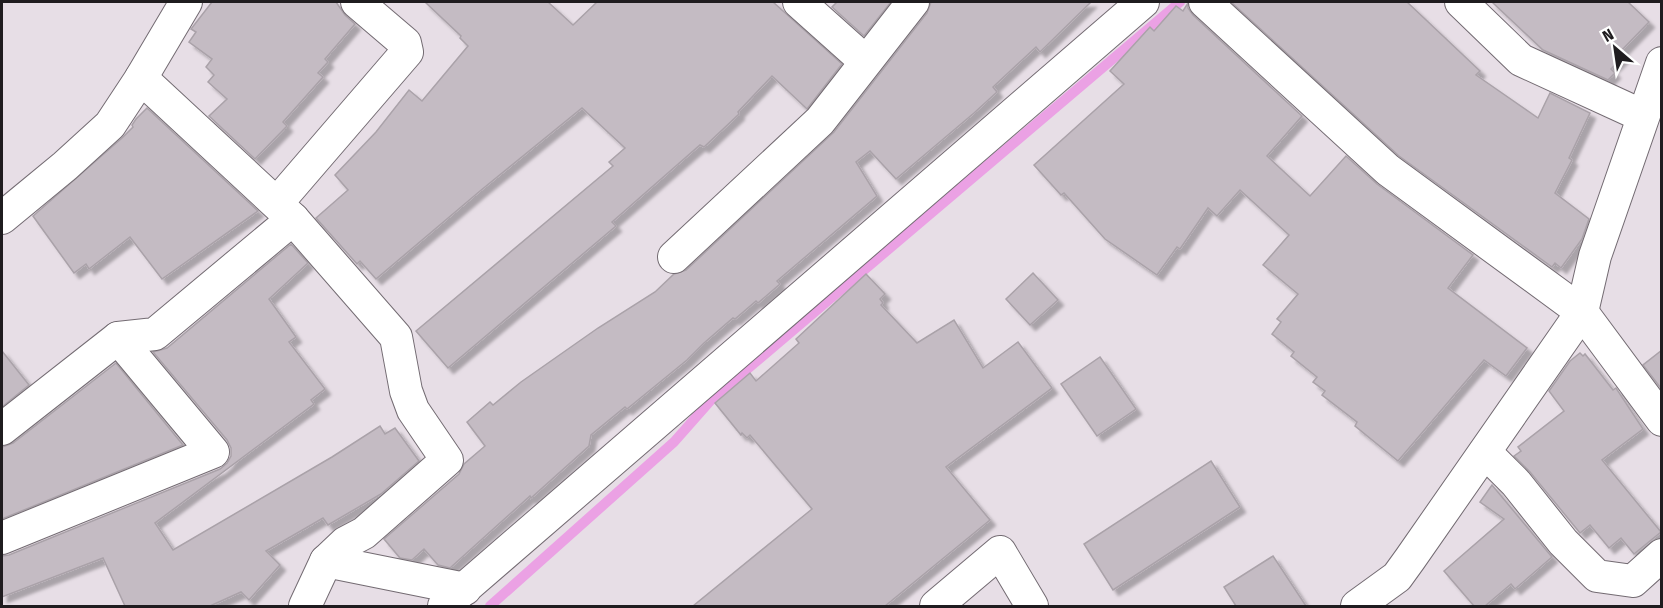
<svg xmlns="http://www.w3.org/2000/svg" width="1663" height="608" font-family="'Fira Sans Condensed',sans-serif">
<style>
.lines{fill:none;stroke-linecap:round;stroke-linejoin:round}
.stream{stroke:#eba1e4;stroke-width:10}
.building{fill:#c4bbc3;stroke:#aaa2a9;stroke-width:1.5;filter:url(#shadow)}
.street-casing{stroke:#736b72;stroke-width:34}
.street{stroke:#fff;stroke-width:32}
</style>
<defs>
<filter id="shadow"><feDropShadow dx="5.5" dy="5.5" stdDeviation="1.5" flood-color="#0004"/></filter>
</defs>
<rect width="100%" height="100%" fill="#e7dee6"/>
<g class="lines">
<path class="stream" d="M 490,606 L 674,442 L 712,399 L 1180,2"/>
</g>
<g class="building">
<path d="M 212,2 L 336,2 L 345,15 L 355,24 L 325,59 L 328,62 L 318,73 L 323,77 L 283,122 L 287,126 L 255,159 L 209,116 L 227,99 L 208,82 L 214,75 L 206,67 L 212,59 L 189,42 L 196,32 L 191,29 Z"/>
<path d="M 425,2 L 548,2 L 573,25 L 597,2 L 773,2 L 842,64 L 807,109 L 772,76 L 738,112 L 739,114 L 704,147 L 700,145 L 612,222 L 616,226 L 448,368 L 416,331 L 613,166 L 609,162 L 625,148 L 582,108 L 480,191 L 376,279 L 360,261 L 357,264 L 316,218 L 348,190 L 335,175 L 376,132 L 409,90 L 422,101 L 468,46 L 460,38 L 461,36 Z"/>
<path d="M 837,2 L 891,2 L 864,36 L 832,7 Z"/>
<path d="M 931,2 L 1091,2 L 1040,52 L 1036,47 L 993,87 L 997,92 L 974,113 L 896,179 L 870,151 L 856,162 L 877,196 L 777,281 L 780,284 L 758,303 L 756,301 L 735,319 L 733,318 L 704,343 L 687,360 L 627,409 L 625,407 L 591,435 L 589,446 L 531,498 L 530,496 L 450,568 L 438,565 L 424,549 L 412,560 L 400,558 L 384,539 L 459,474 L 464,464 L 485,446 L 467,422 L 490,402 L 493,405 L 521,382 L 598,328 L 655,292 L 674,274 L 686,270 L 834,132 L 927,13 Z"/>
<path d="M 1231,2 L 1407,2 L 1480,71 L 1476,75 L 1538,118 L 1550,93 L 1590,113 L 1569,158 L 1572,160 L 1555,193 L 1589,219 L 1582,239 L 1561,268 L 1555,263 L 1552,267 L 1399,156 Z"/>
<path d="M 1492,2 L 1628,2 L 1649,22 L 1619,53 L 1623,57 L 1611,69 L 1615,73 L 1608,80 L 1543,50 Z"/>
<path d="M 1188,3 L 1188,8 L 1193,15 L 1302,116 L 1267,156 L 1310,196 L 1346,156 L 1377,184 L 1473,255 L 1448,288 L 1527,348 L 1506,376 L 1484,360 L 1398,461 L 1355,426 L 1357,422 L 1322,395 L 1325,391 L 1313,382 L 1317,377 L 1291,356 L 1294,352 L 1272,334 L 1281,322 L 1277,319 L 1298,294 L 1263,265 L 1289,235 L 1240,190 L 1217,216 L 1208,208 L 1180,249 L 1177,247 L 1157,275 L 1105,239 L 1064,193 L 1061,195 L 1034,165 L 1124,84 L 1110,71 L 1150,27 L 1154,31 L 1176,6 L 1183,11 Z"/>
<path d="M 147,108 L 258,211 L 162,279 L 130,237 L 89,269 L 86,264 L 74,273 L 33,216 L 122,138 L 133,127 L 132,125 L 136,119 Z"/>
<path d="M 291,244 L 308,263 L 269,299 L 296,337 L 289,342 L 325,389 L 311,400 L 314,404 L 155,523 L 173,550 L 332,457 L 380,426 L 385,434 L 395,428 L 419,461 L 381,494 L 328,525 L 323,518 L 266,551 L 280,565 L 249,600 L 241,592 L 210,606 L 125,606 L 103,558 L 2,597 L 2,556 L 9,555 L 220,469 L 227,463 L 231,456 L 231,448 L 227,440 L 153,352 L 167,348 Z"/>
<path d="M 1033,273 L 1058,300 L 1030,325 L 1006,299 Z"/>
<path d="M 866,274 L 885,294 L 880,299 L 883,303 L 881,305 L 917,343 L 954,320 L 983,368 L 1018,342 L 1052,388 L 946,467 L 990,520 L 885,606 L 693,606 L 812,509 L 750,435 L 747,438 L 742,433 L 741,435 L 715,403 L 750,373 L 756,381 L 799,343 L 796,339 Z"/>
<path d="M 1662,350 L 1662,386 L 1660,387 L 1643,365 Z"/>
<path d="M 2,351 L 29,385 L 2,407 Z"/>
<path d="M 1580,353 L 1583,356 L 1585,354 L 1613,390 L 1616,388 L 1643,429 L 1602,460 L 1661,532 L 1634,554 L 1621,538 L 1609,548 L 1590,525 L 1580,533 L 1530,472 L 1514,456 L 1521,451 L 1518,447 L 1564,411 L 1549,391 L 1570,361 Z"/>
<path d="M 1100,357 L 1136,409 L 1097,436 L 1061,384 Z"/>
<path d="M 116,363 L 183,445 L 2,519 L 2,447 L 13,443 Z"/>
<path d="M 1211,461 L 1240,507 L 1113,590 L 1084,544 Z"/>
<path d="M 1492,485 L 1552,557 L 1515,589 L 1511,584 L 1485,606 L 1474,606 L 1444,571 L 1504,519 L 1480,502 Z"/>
<path d="M 1273,556 L 1306,606 L 1236,606 L 1224,587 Z"/>
</g>
<g class="lines">
<defs>
<g id="street">
<path d="M 799,2 L 865,61"/>
<path d="M 1205,2 L 1388,170 L 1582,312 L 1662,420"/>
<path d="M 1461,2 L 1521,60 L 1643,116"/>
<path d="M 141,78 L 186,2"/>
<path d="M 277,203 L 407,52 L 405,43 L 357,2"/>
<path d="M 2,218 L 65,166 L 110,125 L 141,78 L 293,219 L 396,337 L 406,391 L 413,410 L 447,460 L 364,533 L 345,543 L 326,561 L 305,606"/>
<path d="M 674,257 L 820,121 L 913,2"/>
<path d="M 2,429 L 118,338 L 155,334 L 293,219"/>
<path d="M 1485,452 L 1516,483 L 1563,542 L 1597,576 L 1633,581 L 1662,555"/>
<path d="M 2,538 L 213,452 L 118,338"/>
<path d="M 326,561 L 465,589"/>
<path d="M 444,606 L 1143,2"/>
<path d="M 936,606 L 1000,552 L 1032,606"/>
<path d="M 1357,606 L 1397,577 L 1410,559 L 1582,312 L 1595,256 L 1662,63"/>
</g>
</defs>
<use href="#street" class="street-casing"/>
<use href="#street" class="street"/>
</g>
<rect width="1663" height="608" fill="none" stroke="#1f1c1f" stroke-width="6"/>
<g transform="translate(1615 48) rotate(331)" stroke="#ffffff" stroke-width="4.5" paint-order="stroke">
<path d="M0-4.5L10 22L0 15L-10 22Z" fill="#1f1c1f"/>
<text y="-9" font-size="16" font-weight="bold" text-anchor="middle" fill="#1f1c1f">N</text>
</g>
</svg>
